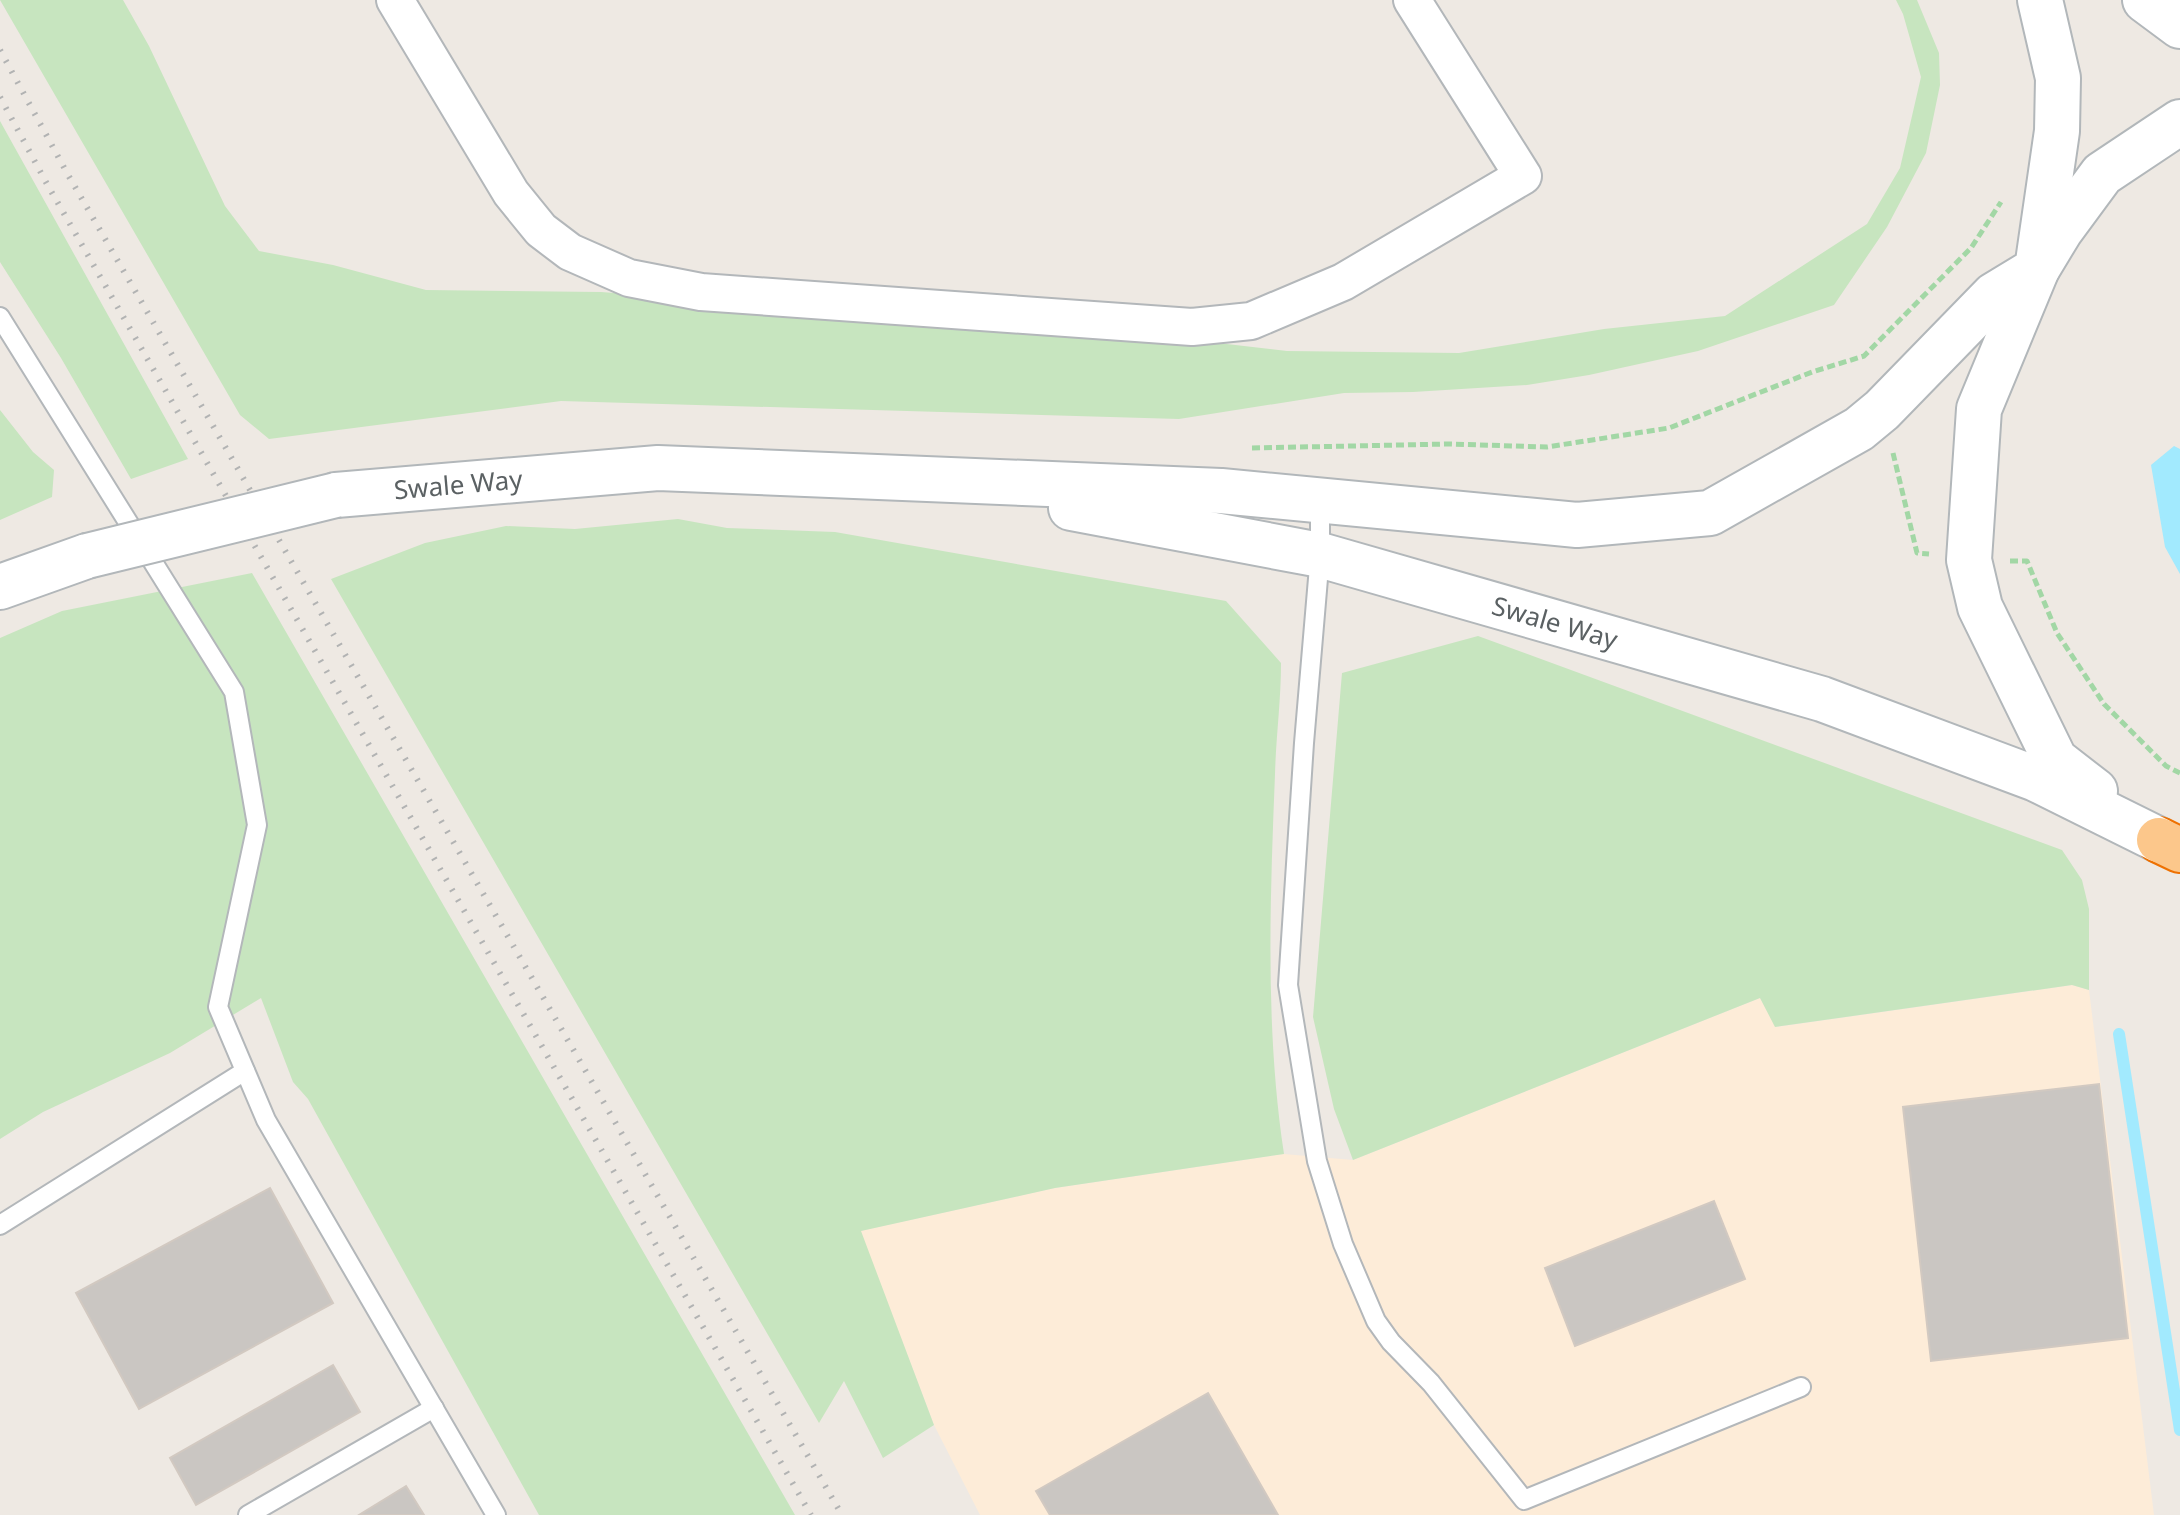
<svg xmlns="http://www.w3.org/2000/svg" width="2180" height="1515" font-family="'Noto Sans',sans-serif">
<style>
.commercial{fill:#fdecd8}
.green{fill:#c7e5bf}
.water{fill:#a2eafe}
.lines{fill:none;stroke-linecap:round;stroke-linejoin:round}
.stream{stroke:#a2eafe;stroke-width:12}
.building{fill:#cac6c2;stroke:#d2c9c1;stroke-width:2}
.lane-casing{stroke:#b3b7ba;stroke-width:22}
.street-casing{stroke:#b3b7ba;stroke-width:40}
.secondary-casing{stroke:#b2b7ba;stroke-width:48}
.highway-casing{stroke:#ee7102;stroke-width:48}
.path{stroke:#a2d7a5;stroke-width:5;stroke-dasharray:8 4;stroke-linecap:butt}
.lane{stroke:#fff;stroke-width:18}
.street{stroke:#fff;stroke-width:36}
.secondary{stroke:#fff;stroke-width:44}
.highway{stroke:#fcc78b;stroke-width:44}
.rail{stroke:#b2b3b3;stroke-width:6;stroke-dasharray:2 10;stroke-linecap:butt}
.secondary-bridge-casing{stroke:#b2b7ba;stroke-width:48;stroke-linecap:butt}
.secondary-bridge{stroke:#fff;stroke-width:44}
.labels{text-anchor:middle;dominant-baseline:central;stroke-width:8;stroke-linejoin:round;paint-order:stroke}
.street-label{font-size:26px;fill:#5b6163;stroke:#fff}
</style>
<rect width="100%" height="100%" fill="#eee9e3"/>
<path class="commercial" d="M 2072,985 L 2089,990 L 2154,1515 L 980,1515 L 934,1425 L 860,1231 L 1055,1188 L 1284,1154 L 1353,1160 L 1760,998 L 1776,1027 Z"/>
<g class="green">
<path d="M 0,0 L 123,0 L 149,46 L 225,206 L 259,251 L 333,265 L 426,290 L 601,292 L 1106,330 L 1287,351 L 1459,353 L 1604,329 L 1725,316 L 1867,224 L 1900,168 L 1921,77 L 1903,14 L 1896,0 L 1917,0 L 1939,53 L 1940,85 L 1926,153 L 1887,227 L 1834,305 L 1698,351 L 1589,375 L 1527,385 L 1413,392 L 1344,393 L 1179,419 L 561,401 L 269,439 L 240,415 Z"/>
<path d="M 0,121 L 188,459 L 131,479 L 61,358 L 0,262 Z"/>
<path d="M 0,410 L 33,452 L 54,470 L 52,497 L 0,520 Z"/>
<path d="M 678,519 L 727,528 L 835,532 L 1226,601 L 1281,663 C 1281,701 1276,737 1275,774 C 1270,900 1265,1029 1284,1154 L 1055,1188 L 861,1231 L 934,1425 L 883,1458 L 844,1381 L 819,1423 L 331,579 L 425,543 L 506,526 L 575,529 Z"/>
<path d="M 252,573 L 795,1515 L 539,1515 L 308,1099 L 293,1082 L 261,998 L 170,1053 L 43,1112 L 0,1139 L 0,638 L 62,611 Z"/>
<path d="M 1478,636 L 2062,850 L 2082,880 L 2089,909 L 2089,990 L 2072,985 L 1775,1027 L 1760,998 L 1353,1160 L 1334,1109 L 1313,1017 L 1342,673 Z"/>
</g>
<path class="water" d="M 2174,446 L 2180,449 L 2180,574 L 2165,547 L 2151,465 Z"/>
<g class="lines">
<path class="stream" d="M 2119,1034 L 2180,1430"/>
</g>
<g class="building">
<path d="M 2099,1084 L 2128,1338 L 1931,1361 L 1903,1107 Z"/>
<path d="M 270,1188 L 333,1303 L 139,1409 L 76,1293 Z"/>
<path d="M 1714,1201 L 1745,1279 L 1575,1346 L 1545,1268 Z"/>
<path d="M 333,1365 L 360,1412 L 196,1505 L 170,1458 Z"/>
<path d="M 1208,1393 L 1278,1515 L 1050,1515 L 1036,1491 Z"/>
<path d="M 406,1486 L 424,1515 L 359,1515 Z"/>
</g>
<g class="lines">
<defs>
<g id="lane">
<path d="M 0,317 L 234,692 L 257,825 L 218,1007 L 266,1120 L 496,1515"/>
<path d="M 1320,500 L 1320,555 L 1304,743 L 1288,985 L 1317,1161 L 1343,1244 L 1376,1321 L 1391,1342 L 1431,1383 L 1524,1500 L 1801,1387"/>
<path d="M 0,1225 L 245,1071"/>
<path d="M 248,1515 L 434,1408"/>
</g>
<path id="street" d="M 395,0 L 511,193 L 541,230 L 570,252 L 629,278 L 701,292 L 1192,327 L 1251,321 L 1343,282 L 1523,176 L 1412,0"/>
<g id="secondary">
<path d="M 2145,0 L 2180,26"/>
<path d="M 336,495 L 658,468 L 1221,491 L 1577,525 L 1710,513 L 1859,429 L 1882,410 L 1994,295 L 2037,269 L 2057,131 L 2058,78 L 2040,0"/>
<path d="M 1071,508 L 1320,555 L 1822,699 L 2036,779 L 2159,840"/>
<path d="M 0,587 L 87,556"/>
<path d="M 2095,791 L 2055,760 L 1980,607 L 1969,560 L 1979,409 L 2037,269 L 2060,231 L 2102,174 L 2180,122"/>
</g>
<path id="highway" d="M 2159,840 L 2180,850"/>
</defs>
<use href="#lane" class="lane-casing"/>
<use href="#street" class="street-casing"/>
<use href="#secondary" class="secondary-casing"/>
<use href="#highway" class="highway-casing"/>
<g class="path">
<path d="M 1252,448 L 1450,444 L 1547,447 L 1669,428 L 1812,372 L 1864,356 L 1971,248 L 2001,202"/>
<path d="M 1893,453 L 1917,553 L 1929,554"/>
<path d="M 2010,561 L 2027,561 L 2057,633 L 2104,704 L 2166,766 L 2180,773"/>
</g>
<use href="#lane" class="lane"/>
<use href="#street" class="street"/>
<use href="#secondary" class="secondary"/>
<use href="#highway" class="highway"/>
<g class="rail">
<path d="M 0,50 L 67,173 L 842,1515"/>
<path d="M 0,97 L 47,184 L 811,1515"/>
</g>
<defs>
<path id="secondary-bridge" d="M 87,556 L 336,495"/>
</defs>
<use href="#secondary-bridge" class="secondary-bridge-casing"/>
<use href="#secondary-bridge" class="secondary-bridge"/>
</g>
<g class="labels">
<g class="street-label">
<text transform="translate(458 484) rotate(-5)">Swale Way</text>
<text transform="translate(1555 622) rotate(16)">Swale Way</text>
</g>
</g>
</svg>
